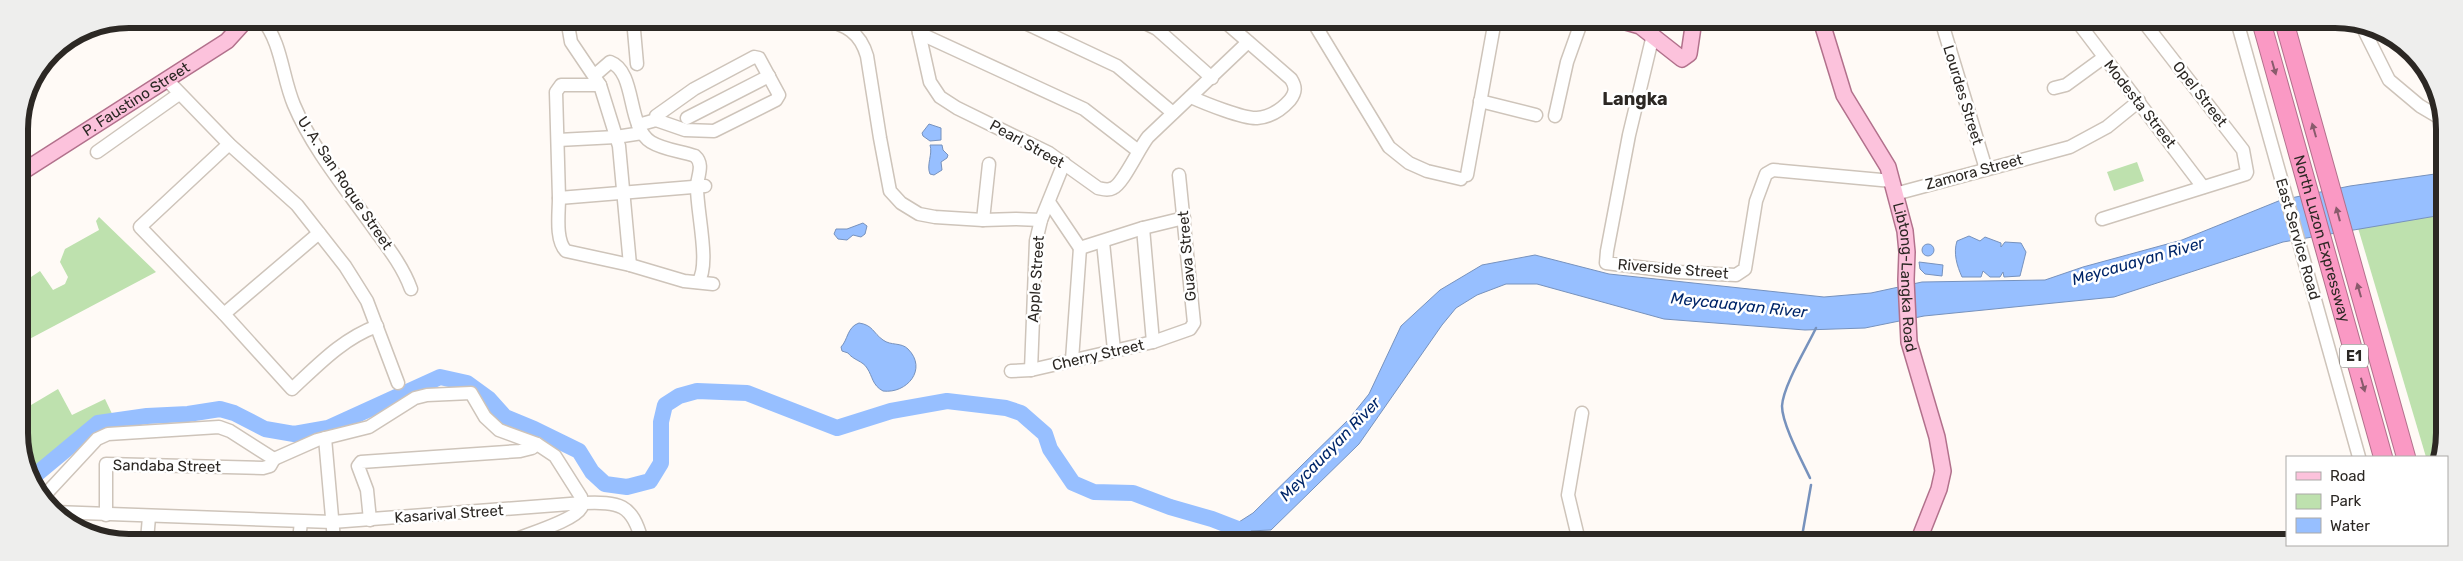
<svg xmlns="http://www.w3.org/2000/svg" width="2463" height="561" font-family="Rubik,sans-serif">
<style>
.green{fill:#bee1ae}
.water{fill:#97bfff;stroke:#7792bd}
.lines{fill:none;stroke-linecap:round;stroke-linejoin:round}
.stream{stroke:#7792bd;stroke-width:2.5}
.river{stroke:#97bfff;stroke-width:16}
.minor-casing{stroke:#cec4ba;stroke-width:15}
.major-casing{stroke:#b2718c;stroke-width:18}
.highway-casing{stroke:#b2718c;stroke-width:20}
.minor{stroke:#fff;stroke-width:12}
.major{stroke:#fcc2dc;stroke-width:15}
.highway{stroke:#fa99c4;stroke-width:18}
.oneway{fill:#895b6c}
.labels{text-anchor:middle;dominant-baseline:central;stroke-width:5;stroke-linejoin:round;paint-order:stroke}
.shield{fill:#fff;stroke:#6b6866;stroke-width:1}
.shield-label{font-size:14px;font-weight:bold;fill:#2c2824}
.street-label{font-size:15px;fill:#2c2824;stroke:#fff}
.water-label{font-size:16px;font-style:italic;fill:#002669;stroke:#fff}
.quarter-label{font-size:18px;font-weight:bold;fill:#2c2824;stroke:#fff}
.rim{fill:none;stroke:#2c2824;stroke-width:6}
</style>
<rect width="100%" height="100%" fill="#fffaf6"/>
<g class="green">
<path d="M 2137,162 L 2144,181 L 2114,191 L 2107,172 Z"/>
<path d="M 2442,215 L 2442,453 L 2440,457 L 2426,457 L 2358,228 Z"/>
<path d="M 99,217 L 156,272 L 20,344 L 20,265 L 22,263 L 31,277 L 40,271 L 53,290 L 65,284 L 68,277 L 60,262 L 65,249 L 99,230 L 96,221 Z"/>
<path d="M 58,389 L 72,415 L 105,399 L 114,418 L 97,421 L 31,474 L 21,454 L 21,411 Z"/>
</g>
<g class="water">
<path d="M 929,124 L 941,128 L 941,140 L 930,141 L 923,136 L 922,133 Z"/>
<path d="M 930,145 L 942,145 L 943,150 L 948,155 L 947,158 L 941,162 L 942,170 L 934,175 L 930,174 C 926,165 933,154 930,145 Z"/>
<path d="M 2442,173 L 2442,215 L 2283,242 L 2114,297 L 1924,316 L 1865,328 L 1805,330 L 1664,319 L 1537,284 L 1506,284 L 1477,295 L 1456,308 L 1442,325 L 1359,444 L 1271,530 L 1249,531 L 1248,541 L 1221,541 L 1228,529 L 1253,513 L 1348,420 L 1369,394 L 1401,326 L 1440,290 L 1482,265 L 1535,255 L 1609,274 L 1824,297 L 1871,293 L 1922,282 L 2045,280 L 2083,267 L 2182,240 L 2281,200 L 2350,186 Z"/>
<path d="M 863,223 L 867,226 L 865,234 L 861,237 L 853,235 L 847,240 L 838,239 L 834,234 L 836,229 L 847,229 Z"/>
<path d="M 1969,236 L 1980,241 L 1985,237 L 2001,243 L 2001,247 L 2005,242 L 2021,243 L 2026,252 L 2020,276 L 2004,277 L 2003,272 L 2000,277 L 1990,277 L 1983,271 L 1981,277 L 1962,277 C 1957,266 1953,253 1957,241 Z"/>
<circle cx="1928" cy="250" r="6"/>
<path d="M 1919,262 L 1943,265 L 1942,276 L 1925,274 L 1920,269 Z"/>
<path d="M 859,323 C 873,325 873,333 883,340 C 891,346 901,342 908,349 C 928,369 907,394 883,391 C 872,385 873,377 867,368 C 863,361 853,360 848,353 L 842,351 L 841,347 C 848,340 847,327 859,323 Z"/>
</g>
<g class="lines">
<g class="stream">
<path d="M 1810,478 C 1802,461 1782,424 1782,406 C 1783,386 1807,347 1816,328"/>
<path d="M 1801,542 L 1811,485"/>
</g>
<path class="river" d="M 33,477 L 98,423 L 147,416 L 188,414 L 220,409 L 234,413 L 265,429 L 294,434 L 328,428 L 440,377 L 467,383 L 489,399 L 505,417 L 534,429 L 579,451 L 592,472 L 605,484 L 627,487 L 650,481 L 661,463 L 661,422 L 665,405 L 679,396 L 697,391 L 747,393 L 837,428 L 891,411 L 947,401 L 1006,408 L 1021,413 L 1045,434 L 1050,449 L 1073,483 L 1094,492 L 1133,493 L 1170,507 L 1212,519 L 1243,531"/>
<defs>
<g id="minor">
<path d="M 262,19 C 282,43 282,77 294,105 C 313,150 347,190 375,230 C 389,249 403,267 411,289"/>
<path d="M 567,19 L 571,42 L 600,85 L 619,146 L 630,265"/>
<path d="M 633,19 L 637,64"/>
<path d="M 822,19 C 846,25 860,32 867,56 L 880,138 L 890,191 L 901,203 L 919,214 L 935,217 L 983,220 L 1016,219 L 1041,220"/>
<path d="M 916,19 L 930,82 L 940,97 L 957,108 L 1049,153 L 1098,188 C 1103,189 1108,191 1113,188 C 1123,184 1139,148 1148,137 L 1248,42"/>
<path d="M 1019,20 L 1117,66 L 1173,113"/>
<path d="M 1139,20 L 1157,29 L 1212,78"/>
<path d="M 1312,20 L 1389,147 L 1409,163 L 1427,171 L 1461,179"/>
<path d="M 1941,20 L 1986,169"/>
<path d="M 2077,21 L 2203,187"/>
<path d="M 2237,21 L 2359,457"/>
<path d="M 2361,24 L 2389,80 L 2420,106 L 2442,119"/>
<path d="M 919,33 L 1084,109 L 1137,150"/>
<path d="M 1653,35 L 1629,135 L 1607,251 L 1606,263 L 1678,272 L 1736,275 L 1745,269 L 1756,201 L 1766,174 L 1773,170 L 1892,181"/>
<path d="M 595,75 L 610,62 C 637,72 626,126 651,142 C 664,150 681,151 695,156 C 704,164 698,175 697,185 C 696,209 711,265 698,282"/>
<path d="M 167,80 L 229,144 L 297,205 L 345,266 L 367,301 L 398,383"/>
<path d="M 600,85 L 561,85 L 556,92 L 559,198 L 705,186"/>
<path d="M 2054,88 L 2066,85 L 2103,58"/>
<path d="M 1191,97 C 1204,103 1244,119 1257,118 C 1270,117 1282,109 1290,100 C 1296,92 1296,87 1291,79 L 1223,20"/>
<path d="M 1480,101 L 1536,115"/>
<path d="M 1555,116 L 1567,62 L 1582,20"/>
<path d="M 687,118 L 769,76"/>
<path d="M 638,125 L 656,120 L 685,130 L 714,131 L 776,100 L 779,95 L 759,58 L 754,57 L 694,89 L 656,116 L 656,120"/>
<path d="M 558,140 L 616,137 L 642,133"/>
<path d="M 229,144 L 140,227 L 224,314 L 292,389 C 318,365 342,339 377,326"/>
<path d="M 97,152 L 179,94"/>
<path d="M 1467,175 L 1495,20"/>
<path d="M 1895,194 L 2070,147 L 2107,127 L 2139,101"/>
<path d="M 559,198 C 559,213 555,240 566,251 L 630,265 L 684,281 L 713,284"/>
<path d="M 1049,202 L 1080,248 L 1143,228 L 1184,218"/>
<path d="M 2102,219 L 2246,174 L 2247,172 L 2243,150 L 2143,21"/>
<path d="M 983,220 L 989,164"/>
<path d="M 1143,228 L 1153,342"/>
<path d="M 1103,242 L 1114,350"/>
<path d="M 224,314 L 319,233"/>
<path d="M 1072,360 L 1080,248"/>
<path d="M 1031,370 L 1036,241 L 1041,220 L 1064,163"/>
<path d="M 1011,371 L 1031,370 L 1153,342 L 1190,329 L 1194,323 L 1179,175"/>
<path d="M 325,438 L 334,540"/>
<path d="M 274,459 L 317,440 L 369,427 L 415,398 L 427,395 L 471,393 L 485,417 L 499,430 L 537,444 L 555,456 L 581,497 C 582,501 583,504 581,508 C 574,521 527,534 512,541"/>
<path d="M 44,496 L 97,439 L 108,434 L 219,427 L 230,431 L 274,459"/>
<path d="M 54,512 L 332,522 L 583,503 C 619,502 632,503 642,541"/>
<path d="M 106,515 L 106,464 L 263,468 L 270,466 L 274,459"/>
<path d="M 370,520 L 367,490 L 358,466 L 361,462 L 520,451 L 532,448 L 537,444"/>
<path d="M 147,540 L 149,517"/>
<path d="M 299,540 L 301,522"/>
<path d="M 1579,541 L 1568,495 L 1582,413"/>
</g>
<g id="major">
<path d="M 1619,20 L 1640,26 L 1682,59 L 1689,54 L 1694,20"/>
<path id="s1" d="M 1821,20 L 1844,95 L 1888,167 L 1905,231 L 1907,252 L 1906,280 L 1909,342 L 1937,437 L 1943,471 L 1939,489 L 1918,542"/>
<path id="s2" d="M 19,174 L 227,41 L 247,19"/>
</g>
<g id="highway">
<path id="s3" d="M 2261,21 L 2383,457"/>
<path d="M 2284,21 L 2406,457"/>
</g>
</defs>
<use href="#minor" class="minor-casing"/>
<use href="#major" class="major-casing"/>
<use href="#highway" class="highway-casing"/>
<use href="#minor" class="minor"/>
<use href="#major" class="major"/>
<use href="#highway" class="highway"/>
</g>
<defs><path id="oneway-solid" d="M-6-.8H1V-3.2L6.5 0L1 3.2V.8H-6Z" transform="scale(1.25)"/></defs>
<g class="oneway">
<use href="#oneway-solid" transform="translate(2274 68) rotate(74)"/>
<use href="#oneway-solid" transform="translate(2314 130) rotate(-106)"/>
<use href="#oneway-solid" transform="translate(2338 214) rotate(-105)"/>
<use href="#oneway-solid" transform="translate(2359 290) rotate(-106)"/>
<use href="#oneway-solid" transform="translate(2363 385) rotate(74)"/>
</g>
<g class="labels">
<rect class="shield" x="2340" y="344.5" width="28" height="23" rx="4"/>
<g class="shield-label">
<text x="2354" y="356">E1</text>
</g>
<g class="street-label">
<text transform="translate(2200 94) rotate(52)">Opel Street</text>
<text transform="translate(1963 95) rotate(73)">Lourdes Street</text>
<text stroke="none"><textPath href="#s2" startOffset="139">P. Faustino Street</textPath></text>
<text transform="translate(2140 104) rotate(52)">Modesta Street</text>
<text transform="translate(1027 144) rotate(29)">Pearl Street</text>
<text transform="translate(1974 172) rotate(-15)">Zamora Street</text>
<text transform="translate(345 183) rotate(56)">U. A. San Roque Street</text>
<text transform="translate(2298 239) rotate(74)">East Service Road</text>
<text stroke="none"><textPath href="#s3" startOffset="226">North Luzon Expressway</textPath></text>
<text transform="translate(1187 256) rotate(-95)">Guava Street</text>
<text transform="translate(1673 269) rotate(5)">Riverside Street</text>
<text stroke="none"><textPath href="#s1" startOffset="275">Libtong-Langka Road</textPath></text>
<text transform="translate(1036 279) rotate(-86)">Apple Street</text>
<text transform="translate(1098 355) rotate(-13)">Cherry Street</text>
<text transform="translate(167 466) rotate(1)">Sandaba Street</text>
<text transform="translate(449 514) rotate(-4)">Kasarival Street</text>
</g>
<g class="water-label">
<text transform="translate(2138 261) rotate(-16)">Meycauayan River</text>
<text transform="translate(1739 305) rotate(6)">Meycauayan River</text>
<text transform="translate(1330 449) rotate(-46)">Meycauayan River</text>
</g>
<g class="quarter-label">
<text x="1635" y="99">Langka</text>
</g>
</g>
<path d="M0 0H2463V561H0ZM129 28H2335A101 101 0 0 1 2436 129V433A101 101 0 0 1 2335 534H129A101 101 0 0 1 28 433V129A101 101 0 0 1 129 28Z" fill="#eeeeed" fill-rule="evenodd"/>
<path class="rim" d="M129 28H2335A101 101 0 0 1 2436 129V433A101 101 0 0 1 2335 534H129A101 101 0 0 1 28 433V129A101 101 0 0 1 129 28Z"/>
<rect x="2286" y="456" width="162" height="90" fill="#ffffff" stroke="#aba9a7"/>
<rect x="2296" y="472" width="25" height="8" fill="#fcc2dc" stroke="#aba9a7"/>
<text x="2330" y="481" font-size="15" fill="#2c2824">Road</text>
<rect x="2296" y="494" width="25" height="15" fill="#bee1ae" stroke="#aba9a7"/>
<text x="2330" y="506" font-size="15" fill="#2c2824">Park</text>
<rect x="2296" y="518" width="25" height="15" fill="#97bfff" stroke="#aba9a7"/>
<text x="2330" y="531" font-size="15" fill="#2c2824">Water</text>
</svg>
